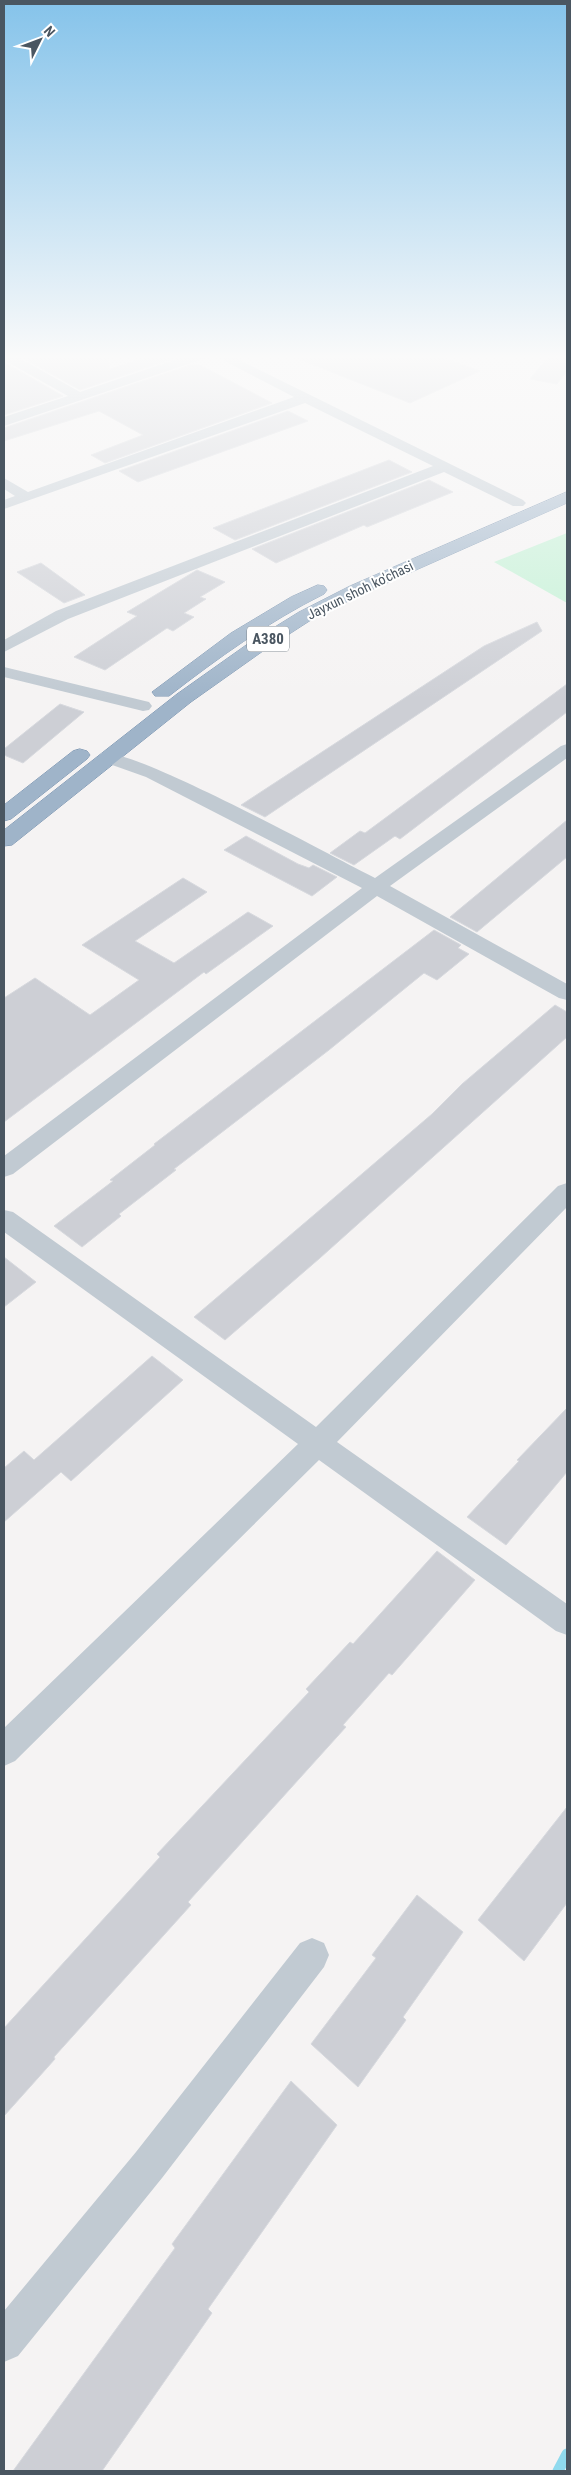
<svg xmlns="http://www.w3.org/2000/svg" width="571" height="2475" font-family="'Roboto Condensed',sans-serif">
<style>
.green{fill:#c3f1d5}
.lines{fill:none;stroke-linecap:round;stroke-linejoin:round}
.stream{stroke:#90daee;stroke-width:11}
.building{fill:#cdcfd5;stroke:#d7d9de}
.trunk-casing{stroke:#7690ad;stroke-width:1}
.minor{fill:#c1cad2;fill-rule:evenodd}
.trunk{fill:#9fb4c9;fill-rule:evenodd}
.labels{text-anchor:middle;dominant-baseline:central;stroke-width:4;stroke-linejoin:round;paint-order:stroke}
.far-street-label{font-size:14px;fill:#4a5661;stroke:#fff}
.shield{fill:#fff;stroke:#808990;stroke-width:1}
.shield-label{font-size:15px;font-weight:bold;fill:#4a5661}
</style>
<rect width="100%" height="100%" fill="#f5f3f3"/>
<path class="green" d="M 567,533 L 567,603 L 494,562 Z"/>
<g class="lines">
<path class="stream" d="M 558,2471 L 567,2454"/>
</g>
<g class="building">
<path d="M 16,354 L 107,354 L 110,369 L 156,354 L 173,354 L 178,357 L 80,390 Z"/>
<path d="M 286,354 L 432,354 L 480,371 L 410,403 Z"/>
<path d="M 550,354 L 567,354 L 567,371 L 557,384 L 530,379 Z"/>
<path d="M 4,362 L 63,396 L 4,415 Z"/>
<path d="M 193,364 L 202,366 L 272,403 L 105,463 L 91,455 L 143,435 L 99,411 L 4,441 L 4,428 Z"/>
<path d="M 288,411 L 308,421 L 138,482 L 119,471 Z"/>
<path d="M 389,460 L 412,472 L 235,540 L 213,528 Z"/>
<path d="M 429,480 L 453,492 L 367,527 L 364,525 L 276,563 L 252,549 Z"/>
<path d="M 41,563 L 85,595 L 64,603 L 17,572 Z"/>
<path d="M 197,570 L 225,582 L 200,597 L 206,599 L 184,613 L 194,617 L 173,631 L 167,628 L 105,670 L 74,657 L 137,616 L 127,612 Z"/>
<path d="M 537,622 L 542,631 L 265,817 L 241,805 L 484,646 Z"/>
<path d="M 567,684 L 567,712 L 400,839 L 395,836 L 354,865 L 330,853 L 360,831 L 365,833 Z"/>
<path d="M 60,704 L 84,712 L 23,763 L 4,755 L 4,749 Z"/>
<path d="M 567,820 L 567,857 L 477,932 L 450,917 Z"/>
<path d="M 246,836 L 298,864 L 309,868 L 313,865 L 337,877 L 312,896 L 224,850 Z"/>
<path d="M 183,878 L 207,892 L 135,941 L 174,963 L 248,912 L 273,926 L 206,974 L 204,972 L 4,1122 L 4,998 L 35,978 L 90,1015 L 139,980 L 82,945 Z"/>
<path d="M 434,930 L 461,945 L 458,948 L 469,954 L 437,980 L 424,973 L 329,1050 L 174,1169 L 176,1170 L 119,1214 L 121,1216 L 82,1247 L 54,1226 L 113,1181 L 110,1180 L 155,1145 L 154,1144 Z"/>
<path d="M 555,1005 L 567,1012 L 567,1037 L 320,1258 L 225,1340 L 194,1317 L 328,1203 L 432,1114 L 462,1084 Z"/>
<path d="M 4,1257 L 36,1282 L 4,1307 Z"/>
<path d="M 152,1356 L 183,1380 L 71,1481 L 61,1472 L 4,1522 L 4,1468 L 24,1451 L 34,1460 Z"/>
<path d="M 567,1408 L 567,1472 L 506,1545 L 467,1517 L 519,1461 L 517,1460 Z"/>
<path d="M 437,1551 L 475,1580 L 392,1675 L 389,1673 L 343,1725 L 346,1727 L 188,1902 L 191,1905 L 54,2057 L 55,2059 L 4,2116 L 4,2028 L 160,1857 L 157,1854 L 309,1692 L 306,1689 L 350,1642 L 353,1644 Z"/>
<path d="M 567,1807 L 567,1903 L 524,1961 L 478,1920 Z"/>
<path d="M 417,1895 L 463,1932 L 403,2017 L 406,2020 L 358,2087 L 311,2044 L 376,1958 L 372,1955 Z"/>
<path d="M 291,2081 L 337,2125 L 208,2309 L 212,2313 L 102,2471 L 13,2471 L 175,2248 L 172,2244 Z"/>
</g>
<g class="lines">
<defs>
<g id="trunk">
<path d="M 567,492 L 567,503 L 362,594 L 311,620 L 263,651 L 191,702 L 12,845 L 4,846 L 4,830 L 177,694 L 249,643 L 299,612 L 350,586 Z"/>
<path d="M 318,585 L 324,586 L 327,590 L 324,594 C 268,622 218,658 169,696 L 155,696 L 152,692 L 231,633 L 291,597 Z"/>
<path d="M 80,749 L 87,751 L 90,755 L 87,759 L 11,819 L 4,821 L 4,805 L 73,751 Z"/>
</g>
</defs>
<use href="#trunk" class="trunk-casing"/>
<g class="minor">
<path d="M 4,354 L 12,354 L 80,392 L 192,354 L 210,354 L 209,357 L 4,426 L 4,417 L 68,396 L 4,360 Z"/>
<path d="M 211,354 L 227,354 L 523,500 L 526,503 L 523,506 L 513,506 L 444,472 L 68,619 L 4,652 L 4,640 L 56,611 L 433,466 L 305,403 L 4,509 L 4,500 L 15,496 L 4,489 L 4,478 L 28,492 L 294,397 Z"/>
<path d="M 4,667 L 149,702 L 152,706 L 149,710 L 143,711 L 4,677 Z"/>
<path d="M 567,744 L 567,758 L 390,886 L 567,984 L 567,1000 L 559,998 L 377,896 L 13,1174 L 4,1177 L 4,1156 L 362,888 L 146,777 L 101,761 L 99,757 L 101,753 C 131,746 335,858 375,878 L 561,746 Z"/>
<path d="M 567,1183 L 567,1207 L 337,1442 L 567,1604 L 567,1635 L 556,1631 L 319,1460 L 15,1761 L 4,1766 L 4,1728 L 298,1444 L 4,1232 L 4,1210 L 13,1212 L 316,1427 L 558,1186 Z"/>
<path d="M 312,1938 L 324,1943 L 329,1955 L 324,1967 L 162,2178 L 18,2356 L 4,2362 L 4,2311 L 136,2152 L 300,1943 Z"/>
</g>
<use href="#trunk" class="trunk"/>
</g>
<linearGradient id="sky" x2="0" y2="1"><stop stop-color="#85c3ea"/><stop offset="0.51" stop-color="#fafafa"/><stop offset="1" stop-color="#fafafa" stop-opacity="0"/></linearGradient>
<rect width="571" height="700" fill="url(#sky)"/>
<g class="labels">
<g class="far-street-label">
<text transform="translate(360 590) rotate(-26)">Jayxun shoh ko'chasi</text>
</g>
<rect class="shield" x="247" y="626.5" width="42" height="25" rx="4"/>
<g class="shield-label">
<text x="268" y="639">A380</text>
</g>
</g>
<rect width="571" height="2475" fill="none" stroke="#4a5661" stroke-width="10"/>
<g transform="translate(40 40) rotate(48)" stroke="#ffffff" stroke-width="4" paint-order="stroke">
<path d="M0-4L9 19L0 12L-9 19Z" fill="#4a5661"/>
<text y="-8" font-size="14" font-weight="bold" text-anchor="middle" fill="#4a5661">N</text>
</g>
</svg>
